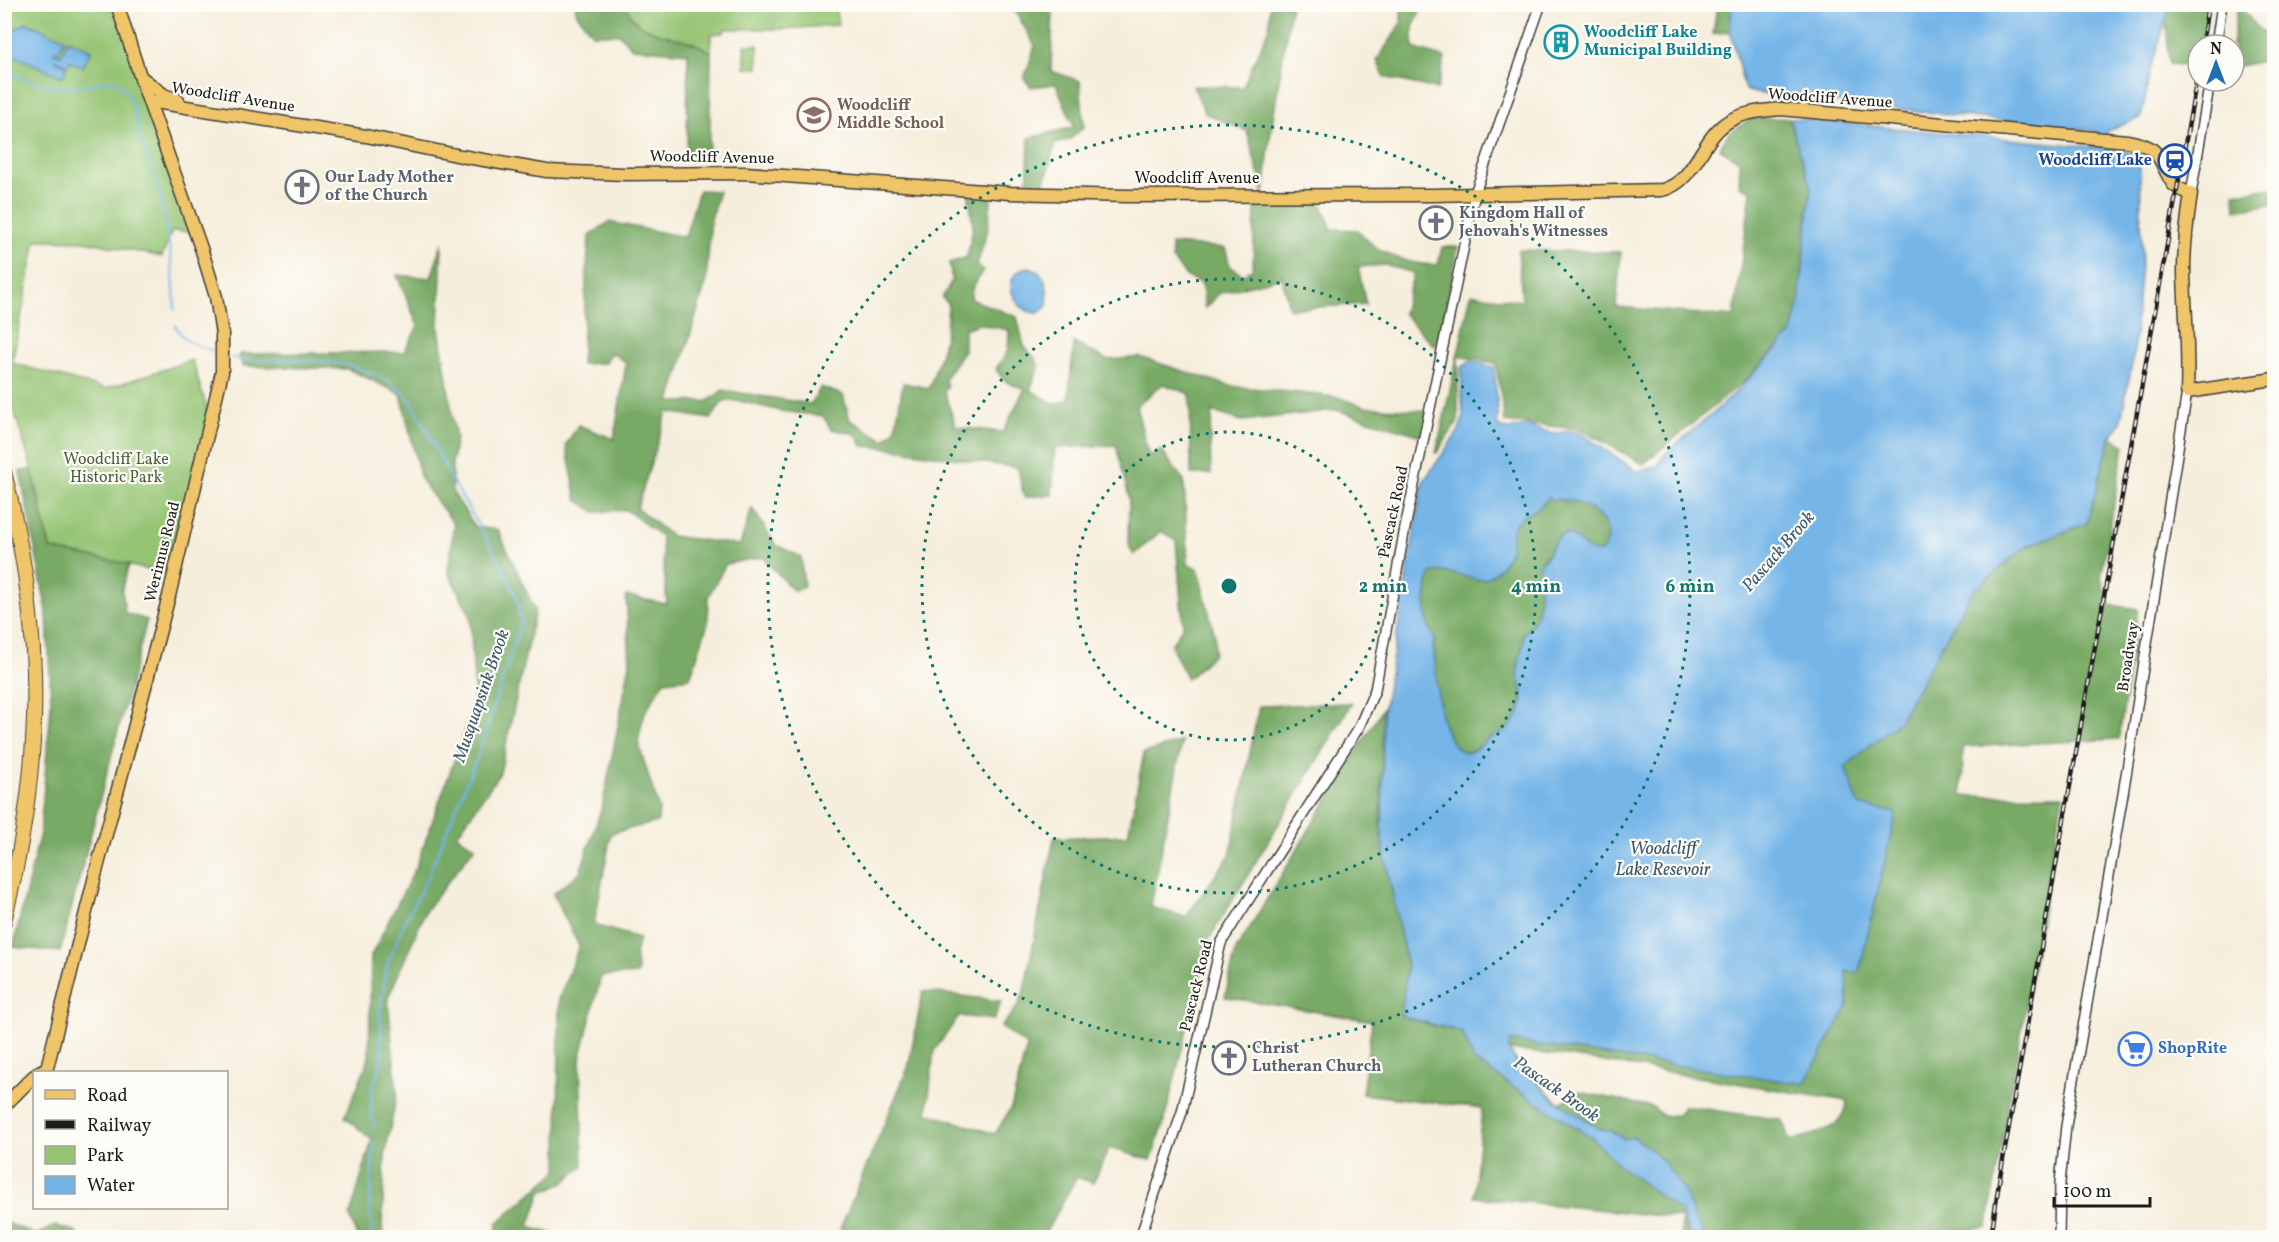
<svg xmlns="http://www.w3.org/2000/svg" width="2279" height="1242" font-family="Vollkorn,serif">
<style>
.green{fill:#95c473;stroke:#587048;stroke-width:1.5}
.forest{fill:#78aa65;stroke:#4a6340;stroke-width:1.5;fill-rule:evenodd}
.water{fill:#74b5e8;stroke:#486882;stroke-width:1.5;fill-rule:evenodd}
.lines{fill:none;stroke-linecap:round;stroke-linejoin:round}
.stream{stroke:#74b5e8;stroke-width:2}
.minor-casing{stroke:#3d3c39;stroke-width:12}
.major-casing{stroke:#3d3c39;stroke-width:15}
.highway-casing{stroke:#3d3c39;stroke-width:16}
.minor{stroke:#fff;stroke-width:9}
.major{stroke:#f0c469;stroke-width:12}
.highway{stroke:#f0c469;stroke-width:14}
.rail-casing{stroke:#1c1c1c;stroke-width:4.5}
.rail{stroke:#fdfcf7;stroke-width:2;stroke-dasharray:7;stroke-linecap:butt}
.ring{fill:none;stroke:#0f766e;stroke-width:3;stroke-dasharray:3 6}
.labels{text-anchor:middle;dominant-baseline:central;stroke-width:4.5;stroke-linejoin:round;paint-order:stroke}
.culture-label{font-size:16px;font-weight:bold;fill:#0d838f;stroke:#fdfcf7;text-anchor:start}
.street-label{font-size:16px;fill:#1c1c1c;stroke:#fdfcf7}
.education-label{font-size:16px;font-weight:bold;fill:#785e54;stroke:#fdfcf7;text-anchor:start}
.transit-label{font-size:16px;font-weight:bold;fill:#164399;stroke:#fdfcf7;text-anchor:end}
.worship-label{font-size:16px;font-weight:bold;fill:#5b616d;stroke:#fdfcf7;text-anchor:start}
.park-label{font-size:16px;fill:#4c5f3f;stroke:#fdfcf7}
.shop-label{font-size:16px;font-weight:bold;fill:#366cbe;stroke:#fdfcf7;text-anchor:start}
.water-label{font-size:18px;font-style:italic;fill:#3f596e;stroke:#fdfcf7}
.centre{fill:#0f766e;stroke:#fdfcf7;stroke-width:3}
.ring-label{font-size:18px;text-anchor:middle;font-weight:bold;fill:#0f766e;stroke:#fdfcf7;stroke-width:4.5;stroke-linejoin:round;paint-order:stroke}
</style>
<rect width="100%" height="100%" fill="#fdfcf7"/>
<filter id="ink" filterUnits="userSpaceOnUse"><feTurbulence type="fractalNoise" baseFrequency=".0167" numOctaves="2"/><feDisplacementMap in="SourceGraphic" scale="12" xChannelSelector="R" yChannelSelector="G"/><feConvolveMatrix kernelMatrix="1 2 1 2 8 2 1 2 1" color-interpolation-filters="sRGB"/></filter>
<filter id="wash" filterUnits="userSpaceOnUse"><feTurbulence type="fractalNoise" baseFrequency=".008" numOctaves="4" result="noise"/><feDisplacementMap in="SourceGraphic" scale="24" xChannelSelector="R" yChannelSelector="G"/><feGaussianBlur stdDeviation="1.35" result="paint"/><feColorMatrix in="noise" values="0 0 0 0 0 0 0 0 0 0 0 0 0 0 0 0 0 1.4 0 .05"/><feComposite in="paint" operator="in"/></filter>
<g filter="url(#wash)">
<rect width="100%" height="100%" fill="#f6eedc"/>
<g class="green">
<path d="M 4,5 L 117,5 L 196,232 L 172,231 L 162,257 L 85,241 L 36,240 L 12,363 L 105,389 L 192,360 L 211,421 L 174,575 L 50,549 L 32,469 L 5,382 Z"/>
<path d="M 626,5 L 835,5 L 838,25 L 785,29 L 724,29 L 724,33 L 711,34 L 711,52 C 705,49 699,45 693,43 C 668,34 634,34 626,5 Z"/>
<rect x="745" y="45" width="13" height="23"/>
</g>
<g class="forest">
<path d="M 575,5 L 626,5 C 634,34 669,34 693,43 C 699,45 705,49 711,52 L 710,130 L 708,155 L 690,155 L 687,152 L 688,53 L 632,48 L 619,34 L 592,34 L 577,14 Z"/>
<path d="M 1012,5 L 1053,5 L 1051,71 L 1080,81 L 1084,127 L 1069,140 L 1055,144 L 1042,194 L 1027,193 L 1029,138 L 1074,127 L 1056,84 L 1031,87 L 1024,79 L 1035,46 Z"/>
<path d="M 1270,5 L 1291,5 L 1270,138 L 1264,195 L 1247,131 L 1206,114 L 1193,86 L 1243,87 L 1269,28 Z"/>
<path d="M 1401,5 L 1424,5 L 1413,27 L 1413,48 L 1445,58 L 1437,89 L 1384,77 L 1377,60 L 1401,24 Z"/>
<path d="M 1717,5 L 1732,5 L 1730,31 L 1713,34 Z"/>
<path d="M 2170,5 L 2209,5 L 2202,45 L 2198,45 L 2198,69 L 2184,65 L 2169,64 L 2166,19 Z"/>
<path d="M 2238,5 L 2262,32 L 2274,31 L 2274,63 L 2263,61 L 2234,67 L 2234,45 L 2232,45 Z"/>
<path d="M 1789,118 L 1811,188 L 1799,304 L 1792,333 L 1742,383 L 1643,464 L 1581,429 L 1505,422 L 1496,363 L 1458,356 L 1458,421 L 1436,454 L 1471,294 L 1522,301 L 1518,250 L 1621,252 L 1616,307 L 1734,317 L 1751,191 L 1739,186 L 1740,161 L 1719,148 L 1728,134 L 1750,119 Z"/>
<path d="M 2274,188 L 2274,204 L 2236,210 L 2235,193 Z"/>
<path d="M 968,189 L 992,191 L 988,229 L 977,265 L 983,270 L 972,289 L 971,299 L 1017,317 L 1024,346 L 1035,358 L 1039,367 L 1030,390 L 1055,404 L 1068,400 L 1074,343 L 1107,360 L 1140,357 L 1230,386 L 1338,397 L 1366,407 L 1431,411 L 1425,437 L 1336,410 L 1242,421 L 1213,412 L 1210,432 L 1211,474 L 1191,474 L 1190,394 L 1163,384 L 1136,406 L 1149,456 L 1161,450 L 1184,481 L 1188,564 L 1198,568 L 1215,637 L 1214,654 L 1187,679 L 1171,645 L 1183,626 L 1176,541 L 1161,531 L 1134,555 L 1128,544 L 1129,498 L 1116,445 L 1055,448 L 1052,495 L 1024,497 L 1018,468 L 888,448 L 862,446 L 856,434 L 831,429 L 823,416 L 781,411 L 740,401 L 723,401 L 711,419 L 667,412 L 637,508 L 671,536 L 740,545 L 752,508 L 776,545 L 801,557 L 804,587 L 794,591 L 762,557 L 726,564 L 708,597 L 708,623 L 690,678 L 664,681 L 644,714 L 638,742 L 659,809 L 658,822 L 611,833 L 594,925 L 639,938 L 635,954 L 638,974 L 601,976 L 580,1059 L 583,1166 L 563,1183 L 541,1192 L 529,1227 L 557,1235 L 556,1237 L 496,1238 L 497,1223 L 558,1170 L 559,999 L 579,946 L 553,894 L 580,872 L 603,804 L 630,663 L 626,596 L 667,604 L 661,536 L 626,510 L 595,512 L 577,500 L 566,445 L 578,425 L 614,439 L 626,363 L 611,352 L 605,363 L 581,364 L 589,236 L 609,222 L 685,237 L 699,190 L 719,191 L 711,219 L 706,283 L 670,402 L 708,401 L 723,390 L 811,404 L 821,387 L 843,395 L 850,420 L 884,440 L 895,430 L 903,383 L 929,388 C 941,355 947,338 948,303 L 942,298 L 952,280 L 949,263 L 967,257 L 973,227 ZM 979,324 L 1009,330 L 1008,351 L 996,369 C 1004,382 1011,386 1025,388 L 1003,432 L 956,427 L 944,391 L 947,387 L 945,378 L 964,350 L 964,329 Z"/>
<path d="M 1320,201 L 1332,229 L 1358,230 C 1376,254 1408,265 1438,265 L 1442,247 L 1458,247 L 1441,330 L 1434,346 L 1403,313 L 1414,273 L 1386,265 L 1358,267 L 1366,304 L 1289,309 L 1282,277 L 1220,293 L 1205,308 L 1202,284 L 1186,276 L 1172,259 L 1171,244 L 1225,248 L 1230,266 L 1243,275 L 1253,268 L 1255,205 Z"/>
<path d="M 442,243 L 439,328 L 456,439 L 452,461 L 452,491 L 475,527 L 498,530 L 535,610 L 500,773 L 457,835 L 475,847 L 426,910 L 388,998 L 397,1094 L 385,1154 L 382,1228 L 386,1237 L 357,1237 L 350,1216 L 372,1140 L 345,1117 L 369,1058 L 371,956 L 416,867 L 475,702 L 470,615 L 448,572 L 454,524 L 421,480 L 401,394 L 348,369 L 242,366 L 239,354 L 404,352 L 418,326 L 397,275 L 431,278 Z"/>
<path d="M 2111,436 L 2124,445 L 2101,578 L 2109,605 L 2138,609 L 2119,739 L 1963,747 L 1962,796 L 2063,795 L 1987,1227 L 1904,1238 L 1681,1237 L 1682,1218 L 1474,1197 L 1482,1108 L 1362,1094 L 1372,1021 L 1225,997 L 1236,950 L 1383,708 L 1381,836 L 1407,966 L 1401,1016 L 1434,1026 L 1498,1039 L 1847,971 L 1859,972 L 1895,813 L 1859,805 L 1844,767 L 1899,721 L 1971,593 L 2025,547 L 2087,523 ZM 1509,1050 L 1573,1057 L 1847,1101 C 1846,1130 1813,1134 1790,1141 L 1782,1120 L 1685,1106 L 1677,1115 L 1663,1116 L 1653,1107 L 1580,1092 L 1560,1103 L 1523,1070 Z"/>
<path d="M 32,469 L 50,549 L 129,564 L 122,589 L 125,613 L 147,620 L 60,952 L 13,947 L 40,833 L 51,705 L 47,612 L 20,471 Z"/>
<path d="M 1549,497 L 1552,500 C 1577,494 1626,524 1601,552 C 1586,554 1580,540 1569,534 L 1561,535 C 1553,542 1551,553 1542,559 C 1537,584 1546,618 1523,634 C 1525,651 1518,657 1518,671 C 1517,678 1521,683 1522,689 C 1524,703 1518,724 1506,732 C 1500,735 1494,736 1489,739 C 1480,746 1476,751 1465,753 C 1433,738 1439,677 1433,646 L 1435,639 C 1422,619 1426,599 1429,576 L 1433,572 L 1447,571 L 1489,577 C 1497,571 1507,561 1510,551 C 1512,543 1510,536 1513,528 C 1519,515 1538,505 1549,497 Z"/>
<path d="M 1352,703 L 1209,939 L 1163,1126 L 1151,1160 L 1109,1148 L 1093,1183 L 1077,1177 L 1043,1237 L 863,1238 L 840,1229 L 908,1068 L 923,991 L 1001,1001 L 994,1020 L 959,1016 L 934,1051 L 927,1113 L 995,1134 L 1011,1108 L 1027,1046 L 1001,1027 L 1018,1006 L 1024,991 L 1054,838 L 1128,835 L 1144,753 L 1182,741 L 1151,907 L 1186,917 L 1230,855 L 1259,706 Z"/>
<path d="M 8,1223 L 36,1235 L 54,1226 L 75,1231 L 78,1237 L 5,1237 L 5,1224 Z"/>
</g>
<g class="water">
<path d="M 1732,5 L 2170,5 C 2164,26 2158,46 2151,67 C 2146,84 2147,101 2140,118 L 2107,131 L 2105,148 L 2135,153 L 2140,168 L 2142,252 L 2133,359 L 2120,425 L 2111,436 L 2087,523 L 2025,547 L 1971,593 L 1899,721 L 1845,767 L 1859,805 L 1896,813 L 1859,972 L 1847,971 L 1848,1006 L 1804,1084 L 1510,1041 L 1509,1049 L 1516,1062 L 1555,1100 L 1600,1129 L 1610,1130 L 1624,1139 L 1633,1137 L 1647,1146 L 1665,1163 L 1684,1191 L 1696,1222 L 1706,1237 L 1690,1237 L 1681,1212 L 1618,1165 C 1612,1154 1600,1150 1594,1139 L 1474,1061 L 1462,1032 L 1401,1016 L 1407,966 L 1382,841 L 1383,713 L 1423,482 L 1458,432 L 1463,419 L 1461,368 L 1471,361 L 1494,367 L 1498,415 L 1497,424 L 1500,428 L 1509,429 L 1529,426 L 1554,434 L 1568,431 L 1579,432 L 1637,471 L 1658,466 L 1667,452 L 1729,399 L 1792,333 L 1799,304 L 1811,188 L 1789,118 L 2094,147 L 2095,131 L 1755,93 L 1745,90 L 1730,31 ZM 1549,497 L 1552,500 C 1577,494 1626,524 1601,552 C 1586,554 1580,540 1569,534 L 1561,535 L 1551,547 L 1547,556 L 1540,563 C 1539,586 1544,620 1523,634 C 1525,651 1518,657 1518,671 C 1517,678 1521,683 1522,689 C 1526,712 1512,729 1493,737 C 1481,742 1479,751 1465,753 C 1433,738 1439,677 1433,646 L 1435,639 C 1422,619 1426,599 1429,577 L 1433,572 C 1451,569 1475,583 1487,578 C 1496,574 1508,559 1510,549 C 1512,540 1510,531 1516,523 C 1523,514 1536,511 1543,504 C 1545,502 1547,499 1549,497 Z"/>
<path d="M 27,23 L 65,39 L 58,52 L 55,51 L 54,53 L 61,55 L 68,40 L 91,50 L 83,67 L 70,61 L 68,65 L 54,60 L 67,66 L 63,77 L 14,56 C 6,34 7,32 27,23 Z"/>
<path d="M 1028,267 C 1047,271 1049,289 1047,306 L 1039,313 C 1014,314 997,275 1028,267 Z"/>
</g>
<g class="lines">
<g class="stream">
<path d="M 4,70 C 29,83 57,90 84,86 C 94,84 106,78 116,82 C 134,89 136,127 142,143 C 145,154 150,163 153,173 C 166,213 174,268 175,310"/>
<path d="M 175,325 C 184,342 195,346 214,351"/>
<path d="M 231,357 C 247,363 265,360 282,360 C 328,359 380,364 412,402 L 453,482 L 496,555 L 516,596 L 521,622 L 478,755 L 426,881 L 405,921 L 386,968 L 380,1012 L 382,1058 L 372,1091 L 371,1115 L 375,1127"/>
<path d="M 372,1238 L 370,1201 L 374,1142"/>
</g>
</g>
</g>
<g filter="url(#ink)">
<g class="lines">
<defs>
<g id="minor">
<path d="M 2216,45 L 2222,4"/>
<path d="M 2191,194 L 2210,81"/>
<path d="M 1140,1238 L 1182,1112 L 1221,943 L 1359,727 L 1375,690 L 1405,528 L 1475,193 L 1541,4"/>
<path d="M 2059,1238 L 2060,1183 L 2066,1126 L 2123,794 L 2187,392"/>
</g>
<g id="major">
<path d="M 142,78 L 164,95 L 178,100"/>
<path d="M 149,101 L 366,136 L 461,156 L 547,171 L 625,174 L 746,173 L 1010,193 L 1127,196 L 1433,195 L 1662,190 C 1695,182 1700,141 1726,123 C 1742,112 1762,111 1781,109 L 2127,141 C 2163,147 2156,157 2173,184 L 2178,188 L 2191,194 C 2187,220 2184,246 2184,272 C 2185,312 2189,352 2187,392 L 2274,379"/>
<path d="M 39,1072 L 47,1068 L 96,872 L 169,596 L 222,372 L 222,334 L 216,297 L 202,251 L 142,82 L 117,4"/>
<path d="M 4,1106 L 34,1076"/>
</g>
<path id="highway" d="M 4,472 C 45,631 44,763 4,921"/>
</defs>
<use href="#minor" class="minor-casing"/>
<use href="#major" class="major-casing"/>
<use href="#highway" class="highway-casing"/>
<use href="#minor" class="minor"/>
<use href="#major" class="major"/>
<use href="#highway" class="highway"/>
<defs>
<g id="rail">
<path d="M 2202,45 L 2208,4"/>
<path d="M 1991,1238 L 1999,1182 L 2198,72"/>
</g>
</defs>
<use href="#rail" class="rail-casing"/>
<use href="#rail" class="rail"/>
</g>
</g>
<g class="ring">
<circle cx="1229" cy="586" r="154"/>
<circle cx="1229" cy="586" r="307"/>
<circle cx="1229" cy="586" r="461"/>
</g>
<defs>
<symbol id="building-ring" viewBox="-11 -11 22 22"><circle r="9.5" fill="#fdfcf7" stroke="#0f9aa8" stroke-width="1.5"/><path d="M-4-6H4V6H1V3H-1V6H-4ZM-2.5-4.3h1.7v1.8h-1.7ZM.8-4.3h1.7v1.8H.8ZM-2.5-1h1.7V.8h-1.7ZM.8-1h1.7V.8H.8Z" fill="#0f9aa8"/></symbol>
<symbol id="school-ring" viewBox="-11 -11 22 22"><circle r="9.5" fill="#fdfcf7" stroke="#8d6e63" stroke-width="1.5"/><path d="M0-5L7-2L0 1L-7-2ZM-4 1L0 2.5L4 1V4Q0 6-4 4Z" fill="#8d6e63"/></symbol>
<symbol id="station-ring" viewBox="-11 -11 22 22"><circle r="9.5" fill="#fdfcf7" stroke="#1a4fb4" stroke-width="1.5"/><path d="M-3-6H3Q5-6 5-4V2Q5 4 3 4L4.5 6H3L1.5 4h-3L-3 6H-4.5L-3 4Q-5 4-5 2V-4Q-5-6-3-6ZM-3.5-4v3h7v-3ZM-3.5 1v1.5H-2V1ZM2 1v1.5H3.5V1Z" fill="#1a4fb4"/></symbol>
<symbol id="church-ring" viewBox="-11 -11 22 22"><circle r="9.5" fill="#fdfcf7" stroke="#6b7280" stroke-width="1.5"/><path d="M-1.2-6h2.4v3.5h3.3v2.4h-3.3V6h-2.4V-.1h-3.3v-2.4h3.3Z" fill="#6b7280"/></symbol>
<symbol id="supermarket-ring" viewBox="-11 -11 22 22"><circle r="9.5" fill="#fdfcf7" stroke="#3f7fe0" stroke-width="1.5"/><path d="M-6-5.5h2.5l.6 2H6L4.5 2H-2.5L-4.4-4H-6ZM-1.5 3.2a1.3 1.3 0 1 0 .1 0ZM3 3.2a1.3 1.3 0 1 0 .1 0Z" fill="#3f7fe0"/></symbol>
</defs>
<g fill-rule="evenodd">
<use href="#building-ring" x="1542" y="23" width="38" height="38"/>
<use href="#school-ring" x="795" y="96" width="38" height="38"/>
<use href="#station-ring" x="2156" y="142" width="38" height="38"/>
<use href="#church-ring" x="283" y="168" width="38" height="38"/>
<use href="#church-ring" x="1417" y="204" width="38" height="38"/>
<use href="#supermarket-ring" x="2116" y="1030" width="38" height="38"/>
<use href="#church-ring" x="1210" y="1039" width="38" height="38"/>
</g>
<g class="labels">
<g class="culture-label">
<text x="1584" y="33">Woodcliff Lake<tspan x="1584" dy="18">Municipal Building</tspan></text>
</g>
<g class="street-label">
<text transform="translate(233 98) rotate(9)">Woodcliff Avenue</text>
<text transform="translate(1830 99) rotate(4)">Woodcliff Avenue</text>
<text transform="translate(712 158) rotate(1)">Woodcliff Avenue</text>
<text x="1197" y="179">Woodcliff Avenue</text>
<text transform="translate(1394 512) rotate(-78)">Pascack Road</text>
<text transform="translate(163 552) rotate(-76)">Werimus Road</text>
<text transform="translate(2129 657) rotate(-81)">Broadway</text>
<text transform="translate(1197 986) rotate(-76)">Pascack Road</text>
</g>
<g class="education-label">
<text x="837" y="106">Woodcliff<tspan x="837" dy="18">Middle School</tspan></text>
</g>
<g class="transit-label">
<text x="2152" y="161">Woodcliff Lake</text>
</g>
<g class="worship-label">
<text x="325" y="178">Our Lady Mother<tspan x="325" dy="18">of the Church</tspan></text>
<text x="1459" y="214">Kingdom Hall of<tspan x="1459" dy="18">Jehovah's Witnesses</tspan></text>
<text x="1252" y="1049">Christ<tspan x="1252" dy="18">Lutheran Church</tspan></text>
</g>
<g class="park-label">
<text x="116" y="460">Woodcliff Lake<tspan x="116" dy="18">Historic Park</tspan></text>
</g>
<g class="shop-label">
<text x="2158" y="1049">ShopRite</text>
</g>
<g class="water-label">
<text transform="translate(1779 552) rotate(-49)">Pascack Brook</text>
<text transform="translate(482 696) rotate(-71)">Musquapsink Brook</text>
<text x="1663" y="849">Woodcliff<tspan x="1663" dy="21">Lake Resevoir</tspan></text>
<text transform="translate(1556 1090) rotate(35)">Pascack Brook</text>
</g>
</g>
<circle cx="1229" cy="586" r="9" class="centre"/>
<g class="ring-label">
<text x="1383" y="592">2 min</text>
<text x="1536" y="592">4 min</text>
<text x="1690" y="592">6 min</text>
</g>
<rect width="2279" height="1242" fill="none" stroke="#fdfcf7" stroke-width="24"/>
<rect x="33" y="1071" width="195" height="138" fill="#fdfcf7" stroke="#a3a29f" stroke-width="1.5"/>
<rect x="45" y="1090" width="30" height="9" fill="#f0c469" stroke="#a3a29f" stroke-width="1.5"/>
<text x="87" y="1101" font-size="18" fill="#1c1c1c">Road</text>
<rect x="45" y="1120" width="30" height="9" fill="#1c1c1c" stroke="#a3a29f" stroke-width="1.5"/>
<text x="87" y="1131" font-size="18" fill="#1c1c1c">Railway</text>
<rect x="45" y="1146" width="30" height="18" fill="#95c473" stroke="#a3a29f" stroke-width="1.5"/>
<text x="87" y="1161" font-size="18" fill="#1c1c1c">Park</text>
<rect x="45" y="1176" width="30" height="18" fill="#74b5e8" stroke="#a3a29f" stroke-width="1.5"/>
<text x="87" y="1191" font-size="18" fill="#1c1c1c">Water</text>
<g transform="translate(2216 63)"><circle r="28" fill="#fdfcf7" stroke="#a3a29f" stroke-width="1.5"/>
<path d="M0-4.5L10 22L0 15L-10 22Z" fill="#1f6fb2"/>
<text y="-9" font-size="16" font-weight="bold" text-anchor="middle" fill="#1c1c1c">N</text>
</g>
<path d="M2054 1197v9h96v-9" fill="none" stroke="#1c1c1c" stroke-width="3"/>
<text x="2063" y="1197" font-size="18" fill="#1c1c1c" stroke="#fdfcf7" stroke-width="4.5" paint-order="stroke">100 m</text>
</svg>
